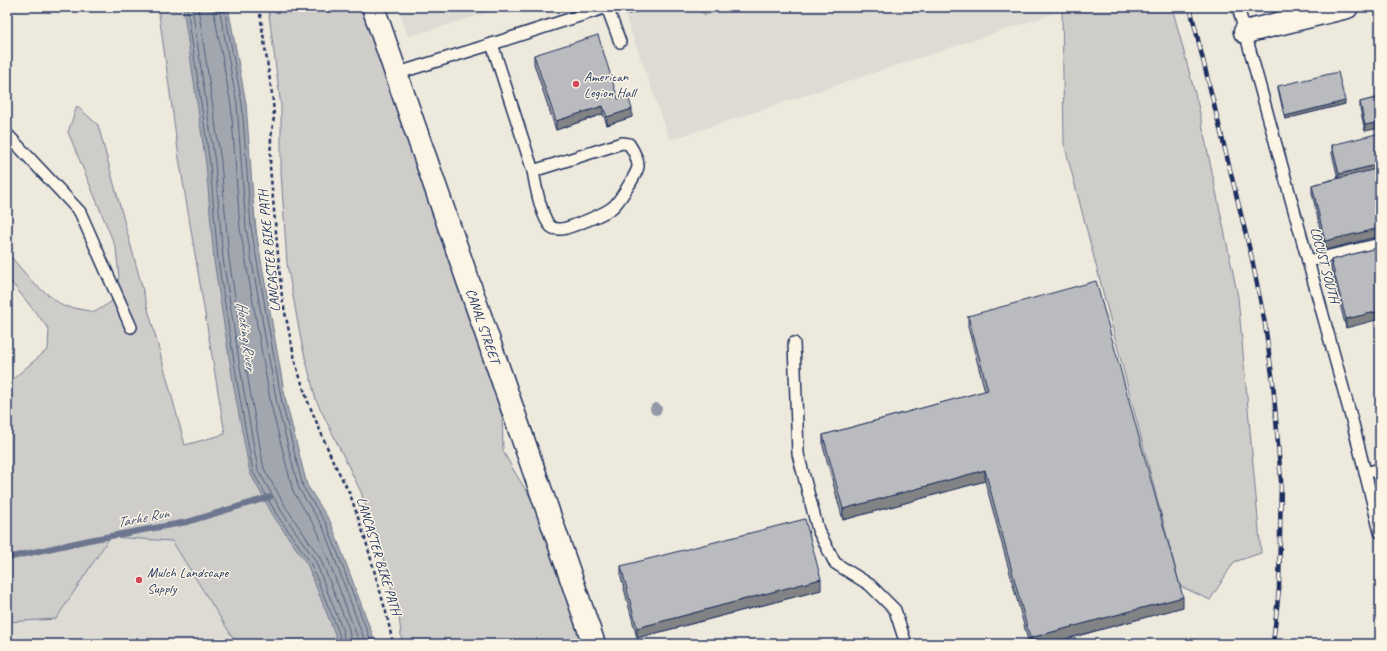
<svg xmlns="http://www.w3.org/2000/svg" width="1387" height="651" font-family="Caveat,sans-serif">
<style>
.built{fill:#dedbd4}
.green{fill:#cfcdca;stroke:#757e94}
.water{fill:#a2a7af;stroke:#6c778f}
.lines{fill:none;stroke-linecap:round;stroke-linejoin:round}
.shore{stroke:#515f7e;stroke-width:1}
.stream{stroke:#6c778f;stroke-width:6}
.service-casing{stroke:#1b2f5e;stroke-width:14}
.minor-casing{stroke:#1b2f5e;stroke-width:25}
.tertiary-casing{stroke:#1b2f5e;stroke-width:25}
.path{stroke:#1b2f5e;stroke-width:2.5;stroke-dasharray:4 3;stroke-linecap:butt}
.service{stroke:#fcf5e5;stroke-width:11}
.minor{stroke:#fcf5e5;stroke-width:22}
.tertiary{stroke:#fcf5e5;stroke-width:22}
.rail-casing{stroke:#1b2f5e;stroke-width:4.5}
.rail{stroke:#fcf5e5;stroke-width:3;stroke-dasharray:9;stroke-linecap:butt}
.tree{fill:#9398a6}
.wall{fill:#a0a1a3;stroke:#1b2f5e}
.shaded-wall{fill:#828385;stroke:#1b2f5e}
.building{fill:#babbbe;stroke:#1b2f5e}
.poi-dot{fill:#d1495b;stroke:#fcf5e5;stroke-width:1.5}
.labels{text-anchor:middle;dominant-baseline:central;stroke-width:3;stroke-linejoin:round;paint-order:stroke}
.poi-label{font-size:14px;fill:#1b2f5e;stroke:#fcf5e5;text-anchor:start}
.street-label{font-size:14px;fill:#1b2f5e;stroke:#fcf5e5}
.water-label{font-size:15px;font-style:italic;fill:#445376;stroke:#fcf5e5}
</style>
<rect width="100%" height="100%" fill="#eee9dd"/>
<filter id="ink" filterUnits="userSpaceOnUse"><feTurbulence type="fractalNoise" baseFrequency=".025" numOctaves="2"/><feDisplacementMap in="SourceGraphic" scale="8" xChannelSelector="R" yChannelSelector="G"/><feConvolveMatrix kernelMatrix="1 2 1 2 8 2 1 2 1" color-interpolation-filters="sRGB"/></filter>
<g filter="url(#ink)">
<g class="built">
<path d="M 398,7 L 505,7 L 408,37 Z"/>
<path d="M 622,7 L 1061,7 L 1062,11 L 670,140 Z"/>
<path d="M 110,537 L 172,541 L 237,644 L 7,644 L 7,622 L 56,619 Z"/>
</g>
<g class="green">
<path d="M 158,7 L 224,7 L 254,209 L 278,453 L 361,644 L 237,644 L 172,541 L 110,537 L 56,619 L 7,622 L 7,384 L 48,349 L 49,329 L 7,277 L 7,252 L 34,284 L 63,306 L 95,312 L 111,302 L 119,277 L 116,248 L 68,132 L 77,106 L 98,125 L 185,445 L 225,434 L 179,158 Z"/>
<path d="M 268,7 L 364,7 L 502,407 L 503,451 L 514,471 L 540,513 L 585,644 L 402,644 L 399,616 L 383,558 L 361,492 L 316,400 L 302,345 L 287,264 L 281,172 L 281,106 Z"/>
<path d="M 693,7 L 727,7 L 706,15 Z"/>
<path d="M 1062,7 L 1172,7 L 1198,105 L 1238,297 L 1261,553 L 1234,562 L 1210,600 L 1180,586 L 1064,143 Z"/>
</g>
<path class="water" d="M 183,7 L 228,7 L 246,103 L 255,226 L 286,402 L 307,485 L 331,523 L 376,644 L 336,644 L 335,634 L 307,564 L 274,517 L 250,473 L 234,388 L 214,261 L 206,164 Z"/>
<g class="lines">
<g class="shore">
<path d="M 187,7 L 210,164 L 218,260 L 238,387 L 253,472 L 277,515 L 310,562 L 339,633 L 340,644"/>
<path d="M 192,7 L 215,163 L 223,259 L 243,386 L 258,470 L 282,512 L 315,560 L 343,631 L 345,644"/>
<path d="M 198,7 L 221,162 L 229,259 L 249,385 L 264,469 L 287,509 L 320,558 L 349,629 L 351,644"/>
<path d="M 213,7 L 231,105 L 240,228 L 271,405 L 293,491 L 317,530 L 360,644"/>
<path d="M 219,7 L 237,104 L 246,228 L 277,404 L 299,489 L 323,527 L 366,644"/>
<path d="M 224,7 L 242,104 L 251,227 L 282,403 L 303,487 L 327,525 L 372,644"/>
</g>
<path class="stream" d="M 7,558 L 89,540 L 187,522 L 270,497"/>
<defs>
<g id="service">
<path d="M 1238,7 L 1353,424 L 1380,532"/>
<path d="M 492,44 L 607,7 L 620,42"/>
<path d="M 395,74 L 492,44 L 533,171 C 535,183 542,223 553,228 C 555,229 560,229 562,229 C 572,227 605,214 613,207 C 618,203 639,171 638,166 C 638,158 633,150 629,144 L 622,143 L 533,171"/>
<path d="M 7,134 L 80,212 L 131,327"/>
<path d="M 1308,261 L 1380,244"/>
<path d="M 794,343 L 798,454 L 818,530 L 835,563 L 870,585 L 895,610 L 906,644"/>
<path d="M 1365,473 L 1380,469"/>
</g>
<path id="minor" d="M 1245,32 L 1347,7"/>
<path id="tertiary" d="M 373,7 L 594,644"/>
</defs>
<use href="#service" class="service-casing"/>
<use href="#minor" class="minor-casing"/>
<use href="#tertiary" class="tertiary-casing"/>
<path class="path" d="M 259,7 L 273,101 L 274,117 L 271,138 L 270,167 L 282,298 L 296,365 L 308,402 L 333,461 L 350,494 L 365,538 L 387,616 L 393,644"/>
<use href="#service" class="service"/>
<use href="#minor" class="minor"/>
<use href="#tertiary" class="tertiary"/>
<defs>
<path id="rail" d="M 1190,7 L 1252,259 L 1265,324 L 1273,382 L 1281,481 L 1279,589 L 1273,644"/>
</defs>
<use href="#rail" class="rail-casing"/>
<use href="#rail" class="rail"/>
</g>
<circle class="tree" cx="656" cy="409" r="6"/>
<g class="wall">
<path d="M 626,7 L 651,7 L 629,14 Z"/>
<path d="M 534,55 L 618,99 L 632,117 L 607,125 L 603,114 L 556,130 L 534,64 Z"/>
<path d="M 1278,86 L 1345,104 L 1285,119 L 1278,89 Z"/>
<path d="M 1380,97 L 1365,131 L 1360,108 L 1360,102 Z"/>
<path d="M 1332,145 L 1377,173 L 1325,250 L 1312,193 L 1312,185 L 1338,178 L 1332,153 Z"/>
<path d="M 1380,247 L 1346,328 L 1331,268 L 1331,260 Z"/>
<path d="M 968,316 L 1183,607 L 1048,644 L 1029,644 L 985,481 L 843,520 L 823,446 L 823,435 L 985,391 L 968,327 Z"/>
<path d="M 621,566 L 821,590 L 637,638 L 621,577 Z"/>
</g>
<g class="shaded-wall">
<path d="M 633,7 L 651,7 L 629,14 L 629,9 Z"/>
<path d="M 1345,101 L 1345,104 L 1285,119 L 1285,116 Z"/>
<path d="M 603,106 L 603,114 L 556,130 L 556,121 Z"/>
<path d="M 632,109 L 632,117 L 607,125 L 607,117 Z"/>
<path d="M 1380,122 L 1380,128 L 1365,131 L 1365,125 Z"/>
<path d="M 1380,164 L 1380,172 L 1339,182 L 1339,174 Z"/>
<path d="M 1380,228 L 1380,236 L 1325,250 L 1325,241 Z"/>
<path d="M 1380,311 L 1380,319 L 1346,328 L 1346,319 Z"/>
<path d="M 985,470 L 985,481 L 843,520 L 843,509 Z"/>
<path d="M 821,579 L 821,590 L 637,638 L 637,628 Z"/>
<path d="M 1183,597 L 1183,607 L 1048,644 L 1030,644 L 1030,638 Z"/>
</g>
<g class="building">
<path d="M 598,35 L 618,99 L 628,96 L 632,109 L 607,117 L 603,106 L 556,121 L 534,55 Z"/>
<path d="M 1338,72 L 1345,101 L 1285,116 L 1278,86 Z"/>
<path d="M 1380,97 L 1380,122 L 1365,125 L 1360,102 Z"/>
<path d="M 1380,133 L 1380,164 L 1339,174 L 1332,145 Z"/>
<path d="M 1376,169 L 1380,186 L 1380,228 L 1325,241 L 1312,185 Z"/>
<path d="M 1380,247 L 1380,311 L 1346,319 L 1331,260 Z"/>
<path d="M 1096,281 L 1183,597 L 1030,638 L 985,470 L 843,509 L 823,435 L 988,390 L 968,316 Z"/>
<path d="M 805,519 L 821,579 L 637,628 L 621,566 Z"/>
</g>
</g>
<g class="poi-dot">
<circle cx="576" cy="84" r="4"/>
<circle cx="139" cy="580" r="4"/>
</g>
<g class="labels">
<g class="poi-label">
<text x="584" y="76">American<tspan x="584" dy="16">Legion Hall</tspan></text>
<text x="147" y="572">Mulch Landscape<tspan x="147" dy="16">Supply</tspan></text>
</g>
<g class="street-label">
<text transform="translate(269 251) rotate(-96)">LANCASTER BIKE PATH</text>
<text transform="translate(1325 265) rotate(75)">LOCUST SOUTH</text>
<text transform="translate(483 326) rotate(71)">CANAL STREET</text>
<text transform="translate(379 556) rotate(73)">LANCASTER BIKE PATH</text>
</g>
<g class="water-label">
<text transform="translate(246 336) rotate(82)">Hocking River</text>
<text transform="translate(143 518) rotate(-11)">Tarhe Run</text>
</g>
</g>
<rect width="1387" height="651" fill="none" stroke="#fcf5e5" stroke-width="24"/>
<rect x="12" y="12" width="1363" height="627" fill="none" stroke="#1b2f5e" stroke-width="1.5" filter="url(#ink)"/>
</svg>
